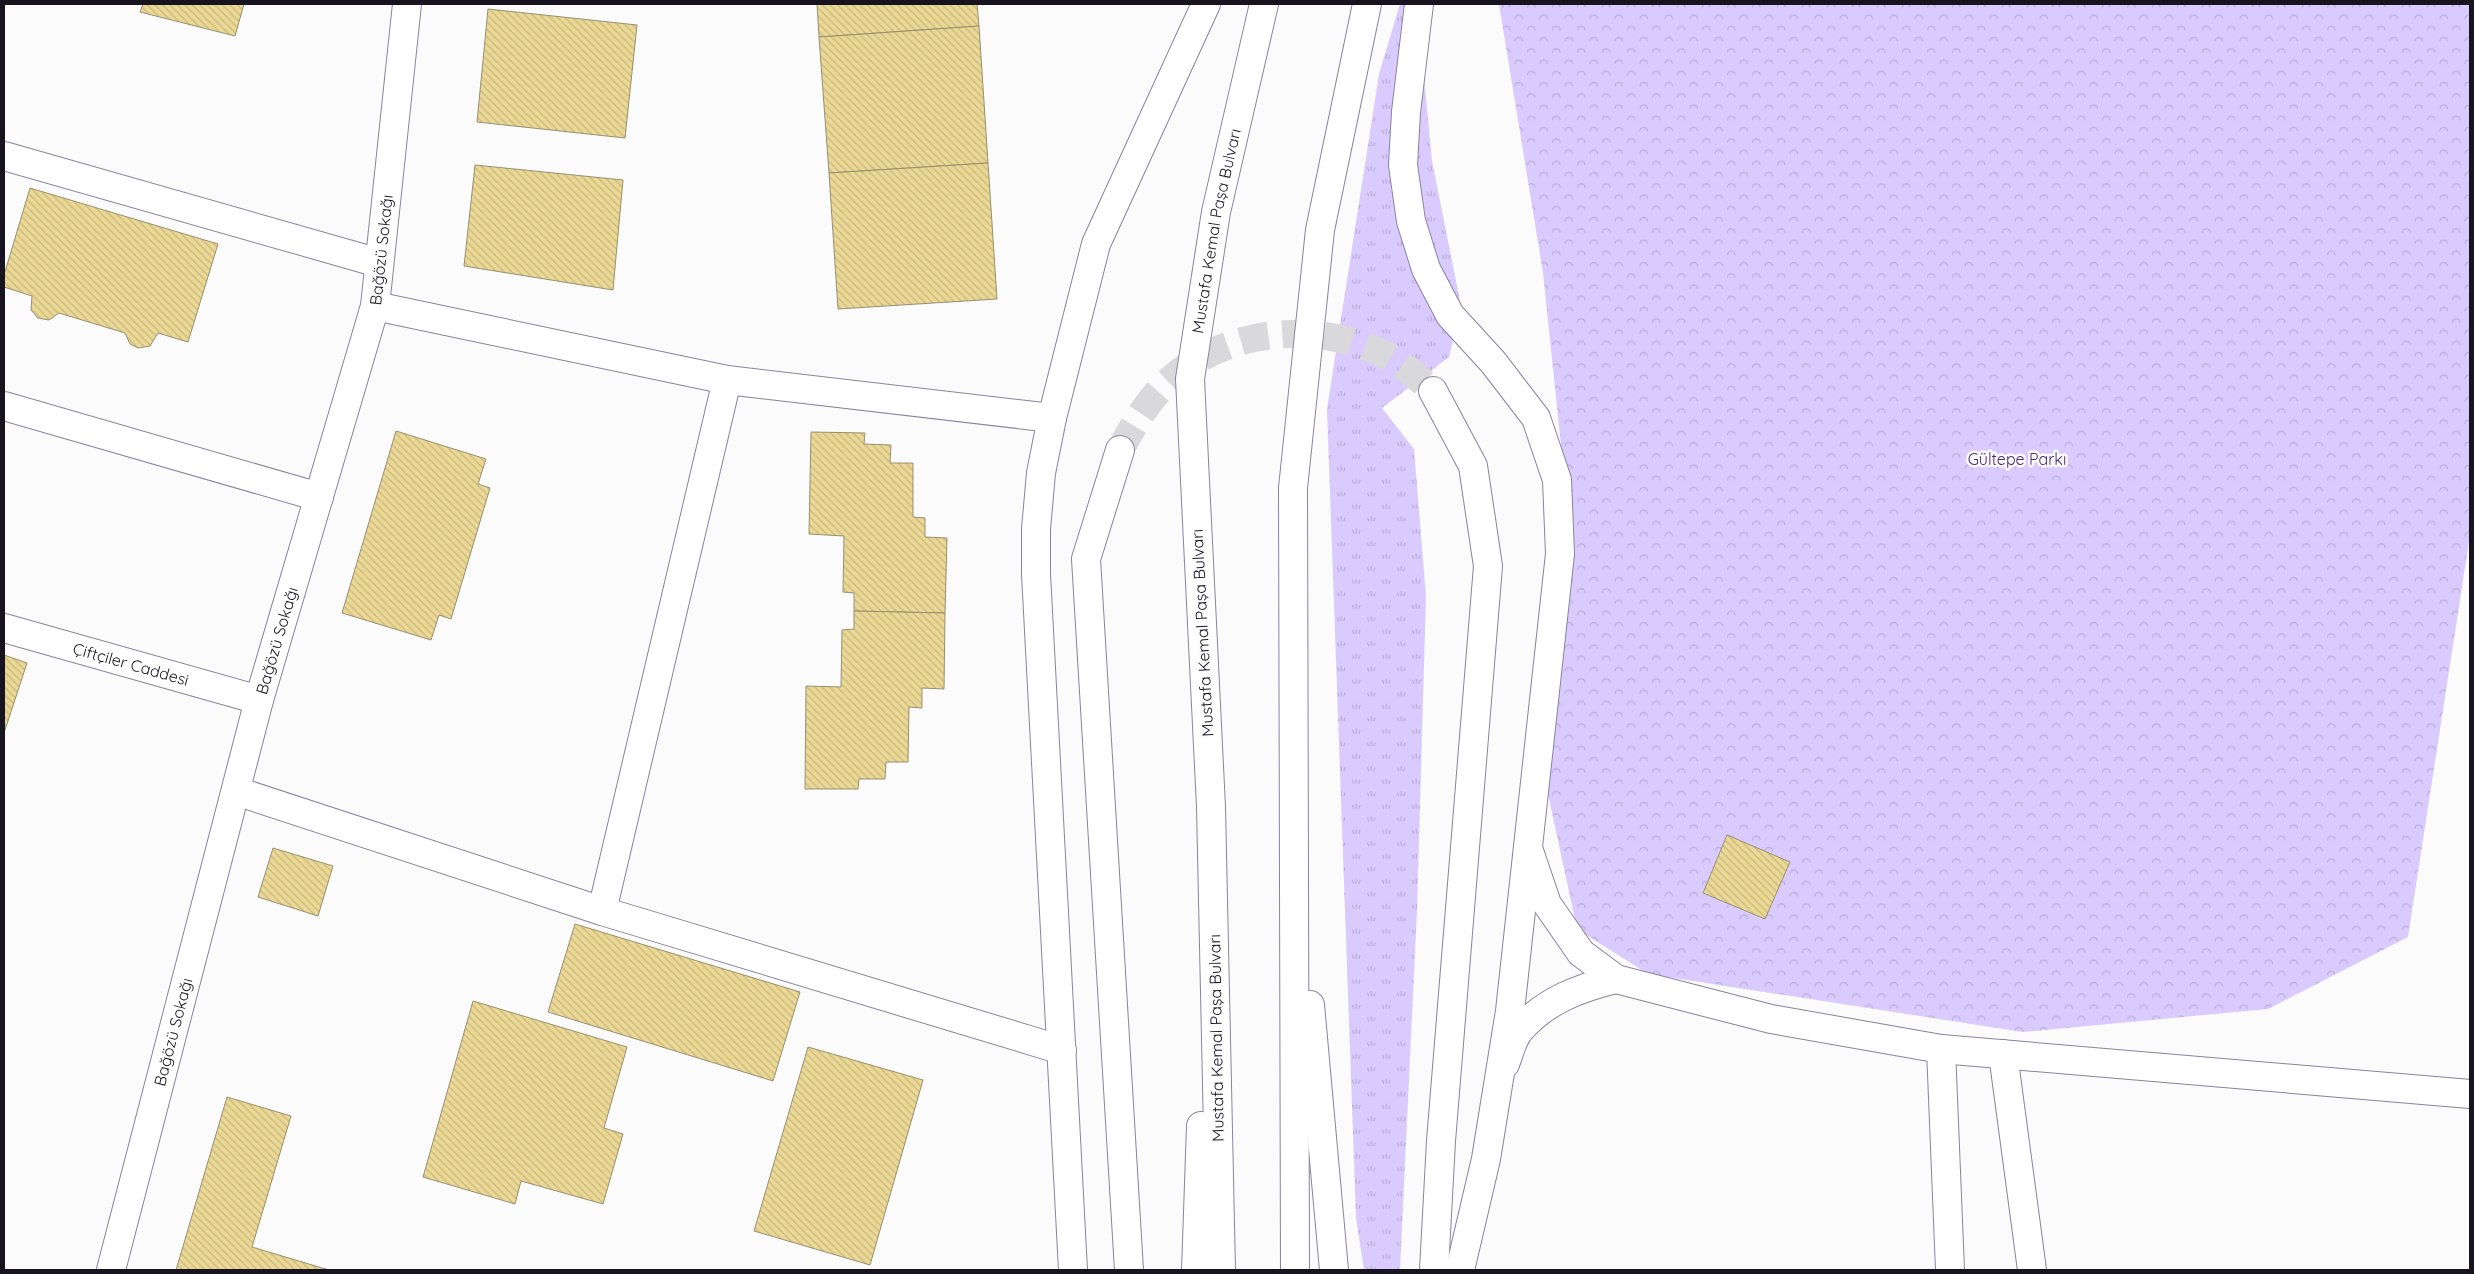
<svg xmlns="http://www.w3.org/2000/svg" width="2474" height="1274" font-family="Quicksand,sans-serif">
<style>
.grass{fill:url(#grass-tufts)}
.forest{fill:url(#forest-crowns)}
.building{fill:url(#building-back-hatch);stroke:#988f71}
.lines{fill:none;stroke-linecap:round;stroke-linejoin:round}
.major-tunnel{stroke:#d9d8da;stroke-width:28;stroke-dasharray:28 14;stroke-linecap:butt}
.minor-casing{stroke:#8a829f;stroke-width:30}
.major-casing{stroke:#8a829f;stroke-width:30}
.minor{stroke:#fff;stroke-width:28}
.major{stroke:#fff;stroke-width:28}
.labels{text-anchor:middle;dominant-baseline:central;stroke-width:5;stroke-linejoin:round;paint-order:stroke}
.street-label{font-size:16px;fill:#17141f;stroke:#fbfbfb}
.park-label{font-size:16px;fill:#472b73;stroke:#fbfbfb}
</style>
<defs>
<pattern id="grass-tufts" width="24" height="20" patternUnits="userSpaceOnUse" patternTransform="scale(1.25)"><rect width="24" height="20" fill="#dacbfe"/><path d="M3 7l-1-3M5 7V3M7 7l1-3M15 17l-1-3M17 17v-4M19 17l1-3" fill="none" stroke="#baadd9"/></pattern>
<pattern id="forest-crowns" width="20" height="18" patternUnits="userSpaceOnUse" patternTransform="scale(1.25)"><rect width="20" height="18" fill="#dacbfe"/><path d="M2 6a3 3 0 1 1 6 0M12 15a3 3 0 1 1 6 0" fill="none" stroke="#baadd9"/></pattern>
<pattern id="building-back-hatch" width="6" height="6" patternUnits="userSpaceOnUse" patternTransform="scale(1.25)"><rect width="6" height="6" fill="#ead894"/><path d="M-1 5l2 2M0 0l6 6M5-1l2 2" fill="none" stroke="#c8b87f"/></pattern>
</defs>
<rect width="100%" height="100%" fill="#fbfbfb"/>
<path class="grass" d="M 1400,4 L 1417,4 L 1432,161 L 1461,306 L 1449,357 L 1382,408 L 1414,449 L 1426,596 L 1417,910 L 1400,1270 L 1364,1270 L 1356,1218 L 1327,409 L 1379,74 Z"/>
<path class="forest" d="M 1499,4 L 2470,4 L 2470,535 L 2408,937 L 2268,1009 L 2023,1032 L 1648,974 L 1577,929 L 1545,780 L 1571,541 L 1543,273 Z"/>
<g class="building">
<path d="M 143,4 L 244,4 L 235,36 L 140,12 Z"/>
<path d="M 817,4 L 977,4 L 979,26 L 819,37 Z"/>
<path d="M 488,9 L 637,25 L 625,138 L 477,122 Z"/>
<path d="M 979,26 L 988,163 L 829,173 L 819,37 Z"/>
<path d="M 988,163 L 997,299 L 838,309 L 829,173 Z"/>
<path d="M 475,165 L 623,180 L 613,290 L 464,266 Z"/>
<path d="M 30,188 L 218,244 L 188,342 L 158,333 L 150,346 L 138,348 L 130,344 L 125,333 L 59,313 L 49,320 L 38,318 L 31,310 L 32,296 L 4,287 L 4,275 Z"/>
<path d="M 396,431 L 486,459 L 478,484 L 490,488 L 451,619 L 439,615 L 431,640 L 342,613 Z"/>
<path d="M 811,432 L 865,433 L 864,444 L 891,445 L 890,463 L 913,463 L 913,517 L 925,518 L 925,537 L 947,538 L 945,613 L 854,611 L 854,593 L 843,592 L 844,536 L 809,534 Z"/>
<path d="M 854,611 L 945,613 L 944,689 L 922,688 L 922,708 L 909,707 L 908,762 L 886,762 L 885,779 L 859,779 L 858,789 L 805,789 L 806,686 L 841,687 L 842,630 L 854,629 Z"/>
<path d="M 4,655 L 27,663 L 4,733 Z"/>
<path d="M 1727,835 L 1790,862 L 1765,919 L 1703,893 Z"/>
<path d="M 273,848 L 333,866 L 318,916 L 258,897 Z"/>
<path d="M 575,924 L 800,992 L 773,1081 L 548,1012 Z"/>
<path d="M 473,1001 L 627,1047 L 604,1128 L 623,1134 L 603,1204 L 521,1181 L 515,1204 L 423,1177 Z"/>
<path d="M 808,1047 L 923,1080 L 870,1265 L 754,1231 Z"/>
<path d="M 227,1097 L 291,1116 L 252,1247 L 329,1270 L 176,1270 Z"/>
</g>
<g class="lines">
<path class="major-tunnel" d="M 1120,450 C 1131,430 1142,410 1157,393 C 1212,331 1308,318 1381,353 C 1401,362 1417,377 1433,391"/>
<defs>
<g id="minor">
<path d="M 4,156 L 379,263"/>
<path d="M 375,306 L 727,380 L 1052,418"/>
<path d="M 4,406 L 319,497"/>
<path id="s1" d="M 4,628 L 259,700"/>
<path d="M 236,791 L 602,911 L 1062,1050"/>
<path d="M 1528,848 L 1547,904 L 1581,953 L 1616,979 L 1771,1019 L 1941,1049 L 2470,1094"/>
<path d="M 602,911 L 727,380"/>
<path d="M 1941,1049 L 1950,1270"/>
<path d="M 2003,1054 L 2032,1270"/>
<path d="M 1505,1064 C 1509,1054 1512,1040 1519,1031 C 1544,1001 1579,988 1616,979"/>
<path id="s2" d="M 111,1270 L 259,700 L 375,306 L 407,4"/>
</g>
<g id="major">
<path d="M 1419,4 L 1406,112 L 1403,165 L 1411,221 L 1426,269 L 1450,315 L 1493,362 L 1536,418 L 1557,480 L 1560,554 L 1510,1011 L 1486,1159 L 1460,1270"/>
<path d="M 1433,391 L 1473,466 L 1488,566 L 1441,1141 L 1434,1270"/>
<path d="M 1120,450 L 1086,559 L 1129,1270"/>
<path d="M 1310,1005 L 1334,1270"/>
<path d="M 1073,1270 L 1036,574 L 1036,529 L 1041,473 L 1052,418 L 1096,244 L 1206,4"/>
<path d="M 1196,1270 L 1201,1126"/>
<path id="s3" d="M 1221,1270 L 1211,807 L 1190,379 L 1216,212 L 1264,4"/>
<path d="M 1295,1270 L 1293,488 L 1320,230 L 1367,4"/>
</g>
</defs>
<use href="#minor" class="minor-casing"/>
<use href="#major" class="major-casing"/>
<use href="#minor" class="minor"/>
<use href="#major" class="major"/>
</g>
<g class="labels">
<g class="street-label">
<text stroke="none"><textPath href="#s3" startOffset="1042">Mustafa Kemal Paşa Bulvarı</textPath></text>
<text stroke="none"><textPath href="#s2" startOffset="1056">Bağözü Sokağı</textPath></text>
<text transform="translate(1202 633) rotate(-93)">Mustafa Kemal Paşa Bulvarı</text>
<text stroke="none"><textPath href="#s2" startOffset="651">Bağözü Sokağı</textPath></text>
<text stroke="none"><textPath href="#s1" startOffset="132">Çiftçiler Caddesi</textPath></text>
<text stroke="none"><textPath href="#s2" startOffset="246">Bağözü Sokağı</textPath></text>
<text transform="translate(1216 1038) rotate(-91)">Mustafa Kemal Paşa Bulvarı</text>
</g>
<g class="park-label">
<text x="2017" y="459">Gültepe Parkı</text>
</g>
</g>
<rect width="2474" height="1274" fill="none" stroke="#17141f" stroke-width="10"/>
</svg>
